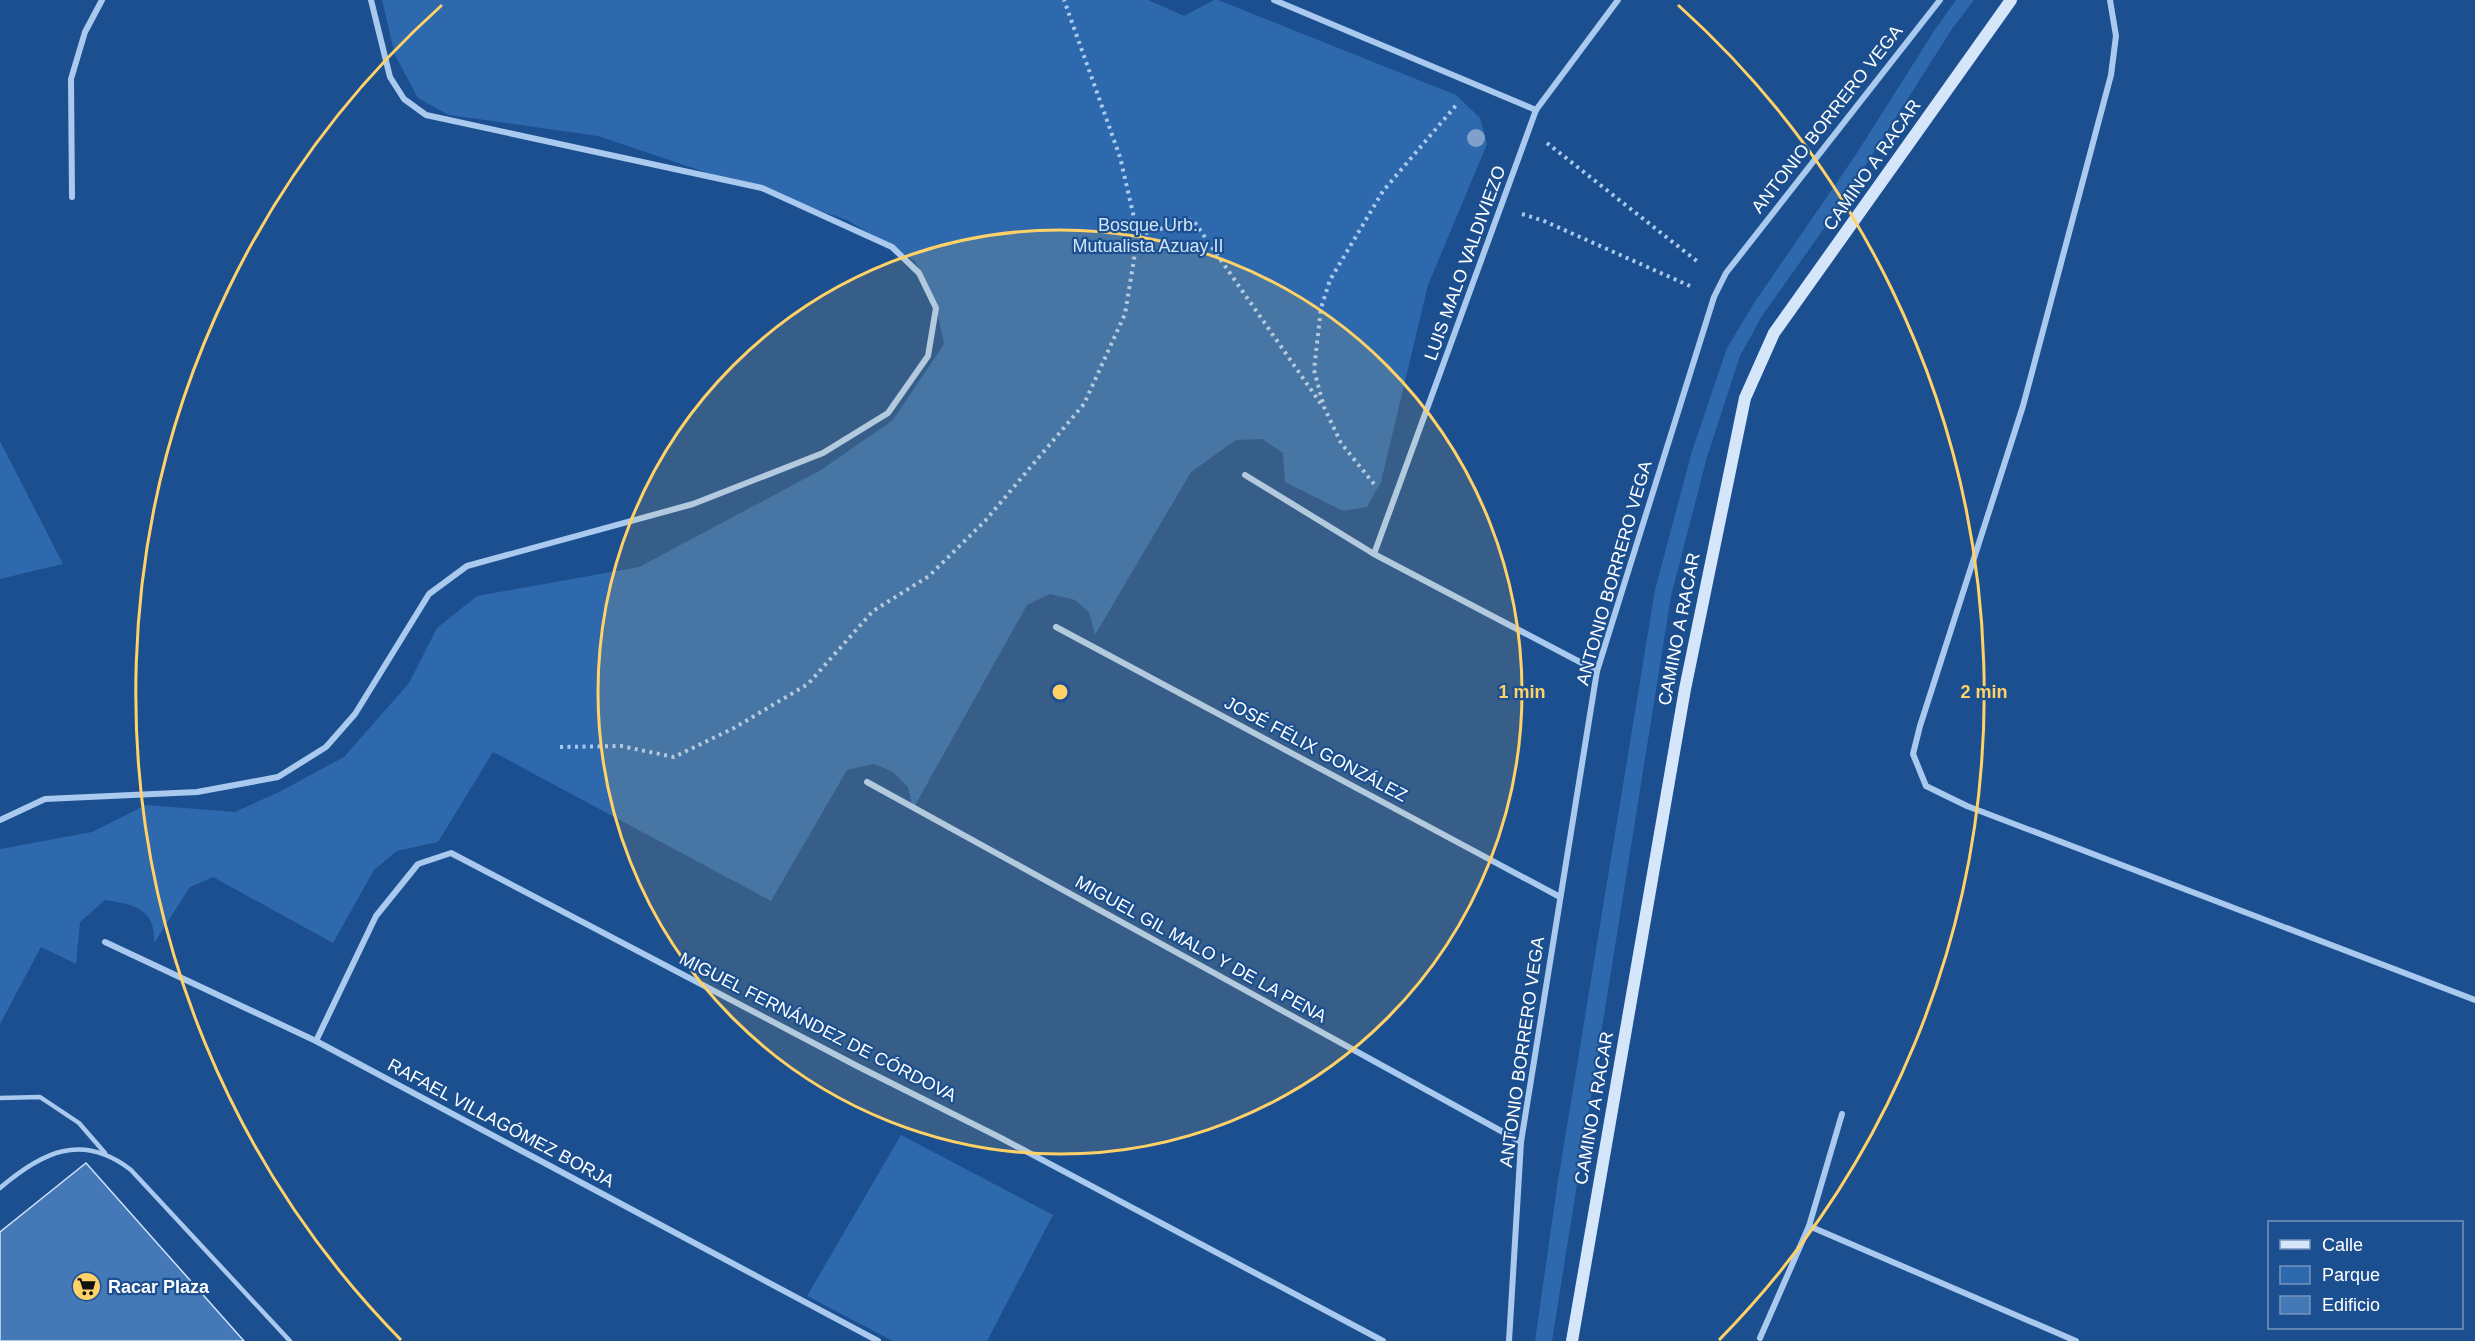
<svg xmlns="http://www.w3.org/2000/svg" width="2475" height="1341" font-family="Arial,sans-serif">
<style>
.green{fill:#2e69ad}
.building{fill:#4478b7;stroke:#cfe3fa;stroke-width:1.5}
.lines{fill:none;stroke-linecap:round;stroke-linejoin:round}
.path{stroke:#a9c9ee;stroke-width:4;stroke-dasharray:3 4.5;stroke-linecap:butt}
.lane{stroke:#a9c9ee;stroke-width:4.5}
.street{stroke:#a9c9ee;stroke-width:6}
.secondary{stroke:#d6e6fa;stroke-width:12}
.tree{fill:#7ea0ca}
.ring{fill:none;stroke:#ffd166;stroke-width:3}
.labels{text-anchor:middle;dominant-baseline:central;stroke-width:4.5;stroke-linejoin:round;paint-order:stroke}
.street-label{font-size:18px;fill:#fff;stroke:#1b4f8f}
.park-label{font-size:18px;fill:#cfe3fa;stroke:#1b4f8f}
.poi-label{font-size:18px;font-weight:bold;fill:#fff;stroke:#1b4f8f;text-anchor:start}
.centre{fill:#ffd166;stroke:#1b4f8f;stroke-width:3}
.ring-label{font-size:18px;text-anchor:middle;font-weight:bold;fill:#ffd166;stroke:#1b4f8f;stroke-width:4.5;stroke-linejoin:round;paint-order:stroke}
</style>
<rect width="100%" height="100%" fill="#1b4f8f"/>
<g class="green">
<path d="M 382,0 L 1148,0 L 1184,16 L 1214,0 L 1218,0 L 1456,95 L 1480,118 L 1487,144 L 1428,285 L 1381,482 L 1367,507 L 1343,511 L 1285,482 L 1283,453 L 1262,439 L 1236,440 L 1191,472 L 1095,635 L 1089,612 L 1075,600 L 1050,594 L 1027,605 L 913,809 L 908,787 L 893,772 L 874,764 L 847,770 L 771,901 L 493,752 L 438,842 L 397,851 L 374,870 L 333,943 L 213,877 L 190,887 L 154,943 C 156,909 134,904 105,900 L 80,922 L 76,964 L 41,947 L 0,1024 L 0,849 L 92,832 L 146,805 L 235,812 L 281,791 L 344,757 L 409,683 L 437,628 L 477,596 L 639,567 L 821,470 L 893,420 L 944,344 L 934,297 L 915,261 L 847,220 L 598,136 L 449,115 L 418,98 L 395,55 Z"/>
<path d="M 1956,0 L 1974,0 L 1952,29 L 1837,210 L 1762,316 L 1740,356 L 1707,457 L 1671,596 L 1552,1341 L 1535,1341 L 1557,1187 L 1655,590 L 1692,451 L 1727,348 L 1754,303 L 1855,156 L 1934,31 Z"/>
<path d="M 0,441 L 63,564 L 0,579 Z"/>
<path d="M 901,1135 L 1053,1215 L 987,1341 L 893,1341 L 807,1296 Z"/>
</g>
<path class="building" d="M 86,1163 L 244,1341 L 0,1341 L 0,1232 Z"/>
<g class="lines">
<g class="path">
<path d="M 1547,143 L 1698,262"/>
<path d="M 1522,214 L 1544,221 L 1690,286"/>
<path d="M 1138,235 L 1193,220 L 1321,404"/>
<path d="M 1374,484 L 1341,443 L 1324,407 L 1314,370 L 1321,308 L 1330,280 L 1383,191 L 1458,103"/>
<path d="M 560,747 L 621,746 L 674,757 L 734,728 L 808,684 L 873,611 L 929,576 L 985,521 L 1084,404 L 1125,314 L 1138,235 L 1120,157 L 1064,0"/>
</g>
<g class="lane">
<path d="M 0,1098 L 40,1097 L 79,1123 L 105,1153"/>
<path d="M 0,1188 C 42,1152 82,1132 131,1170 L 290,1341"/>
</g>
<g class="street">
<path d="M 1274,0 L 1536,110"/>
<path d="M 2110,0 L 2116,36 L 2111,75 L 2023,406 L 1920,726 L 1913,754 L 1926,786 L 1967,806 L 2475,1000"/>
<path d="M 72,197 L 71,79 L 85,32 L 102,0"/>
<path d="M 1245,475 L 1374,554 L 1597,671"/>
<path d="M 1374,554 L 1536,110 L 1618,0"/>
<path d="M 1056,627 L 1560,897"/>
<path d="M 867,782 L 1521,1142"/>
<path d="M 0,820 L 45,799 L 197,792 L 278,777 L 326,747 L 355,714 L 429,594 L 467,566 L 693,504 L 823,453 L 888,413 L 928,356 L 936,308 L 919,273 L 892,247 L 762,188 L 426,115 L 404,99 L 390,77 L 371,0"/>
<path d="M 105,942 L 316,1041 L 878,1341"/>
<path d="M 316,1041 L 376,916 L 418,864 L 451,853 L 859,1067 L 1001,1138 L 1383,1341"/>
<path d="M 1809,1226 L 2076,1341"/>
<path d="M 1760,1338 L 1809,1226 L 1842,1114"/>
<path d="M 1509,1341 L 1521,1142 L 1597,671 L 1714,297 L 1726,273 L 1940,0"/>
</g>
<path class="secondary" d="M 1572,1341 L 1685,689 L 1745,398 L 1774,333 L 2011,0"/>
</g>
<circle class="tree" cx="1476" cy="138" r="9"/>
<circle cx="1060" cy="692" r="462" fill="#ffd166" fill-opacity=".12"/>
<g class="ring">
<circle cx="1060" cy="692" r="462"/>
<path d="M401 1340A924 924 0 0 1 442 5M1678 5A924 924 0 0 1 1719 1340"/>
</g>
<defs>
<symbol id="supermarket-disc" viewBox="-11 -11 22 22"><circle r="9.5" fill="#ffd166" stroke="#1b4f8f"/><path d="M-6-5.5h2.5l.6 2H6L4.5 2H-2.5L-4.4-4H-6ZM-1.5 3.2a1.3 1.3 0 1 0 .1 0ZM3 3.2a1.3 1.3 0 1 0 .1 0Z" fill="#111"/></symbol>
</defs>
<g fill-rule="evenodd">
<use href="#supermarket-disc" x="70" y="1270" width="33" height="33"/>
</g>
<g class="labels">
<g class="street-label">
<text transform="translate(1827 119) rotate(-52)">ANTONIO BORRERO VEGA</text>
<text transform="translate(1872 165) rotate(-55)">CAMINO A RACAR</text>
<text transform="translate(1465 263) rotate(-70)">LUIS MALO VALDIVIEZO</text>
<text transform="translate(1614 573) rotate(-74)">ANTONIO BORRERO VEGA</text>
<text transform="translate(1679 629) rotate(-79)">CAMINO A RACAR</text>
<text transform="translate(1316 749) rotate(28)">JOSÉ FÉLIX GONZÁLEZ</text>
<text transform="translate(1201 949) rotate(29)">MIGUEL GIL MALO Y DE LA PENA</text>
<text transform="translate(818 1027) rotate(27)">MIGUEL FERNÁNDEZ DE CÓRDOVA</text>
<text transform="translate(1522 1052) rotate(-82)">ANTONIO BORRERO VEGA</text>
<text transform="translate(1594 1108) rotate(-80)">CAMINO A RACAR</text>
<text transform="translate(501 1123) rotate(28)">RAFAEL VILLAGÓMEZ BORJA</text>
</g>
<g class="park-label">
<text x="1148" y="225">Bosque Urb.<tspan x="1148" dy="21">Mutualista Azuay II</tspan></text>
</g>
<g class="poi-label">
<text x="108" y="1287">Racar Plaza</text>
</g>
</g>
<circle cx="1060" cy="692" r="9" class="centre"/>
<g class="ring-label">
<text x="1522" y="698">1 min</text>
<text x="1984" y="698">2 min</text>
</g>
<rect x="2268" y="1221" width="195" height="108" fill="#1b4f8f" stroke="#7695bc" stroke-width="1.5"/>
<rect x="2280" y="1240" width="30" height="9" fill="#d6e6fa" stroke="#7695bc" stroke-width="1.5"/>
<text x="2322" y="1251" font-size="18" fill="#ffffff">Calle</text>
<rect x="2280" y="1266" width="30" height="18" fill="#2e69ad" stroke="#7695bc" stroke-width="1.5"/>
<text x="2322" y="1281" font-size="18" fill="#ffffff">Parque</text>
<rect x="2280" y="1296" width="30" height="18" fill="#4478b7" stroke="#7695bc" stroke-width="1.5"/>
<text x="2322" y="1311" font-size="18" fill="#ffffff">Edificio</text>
</svg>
